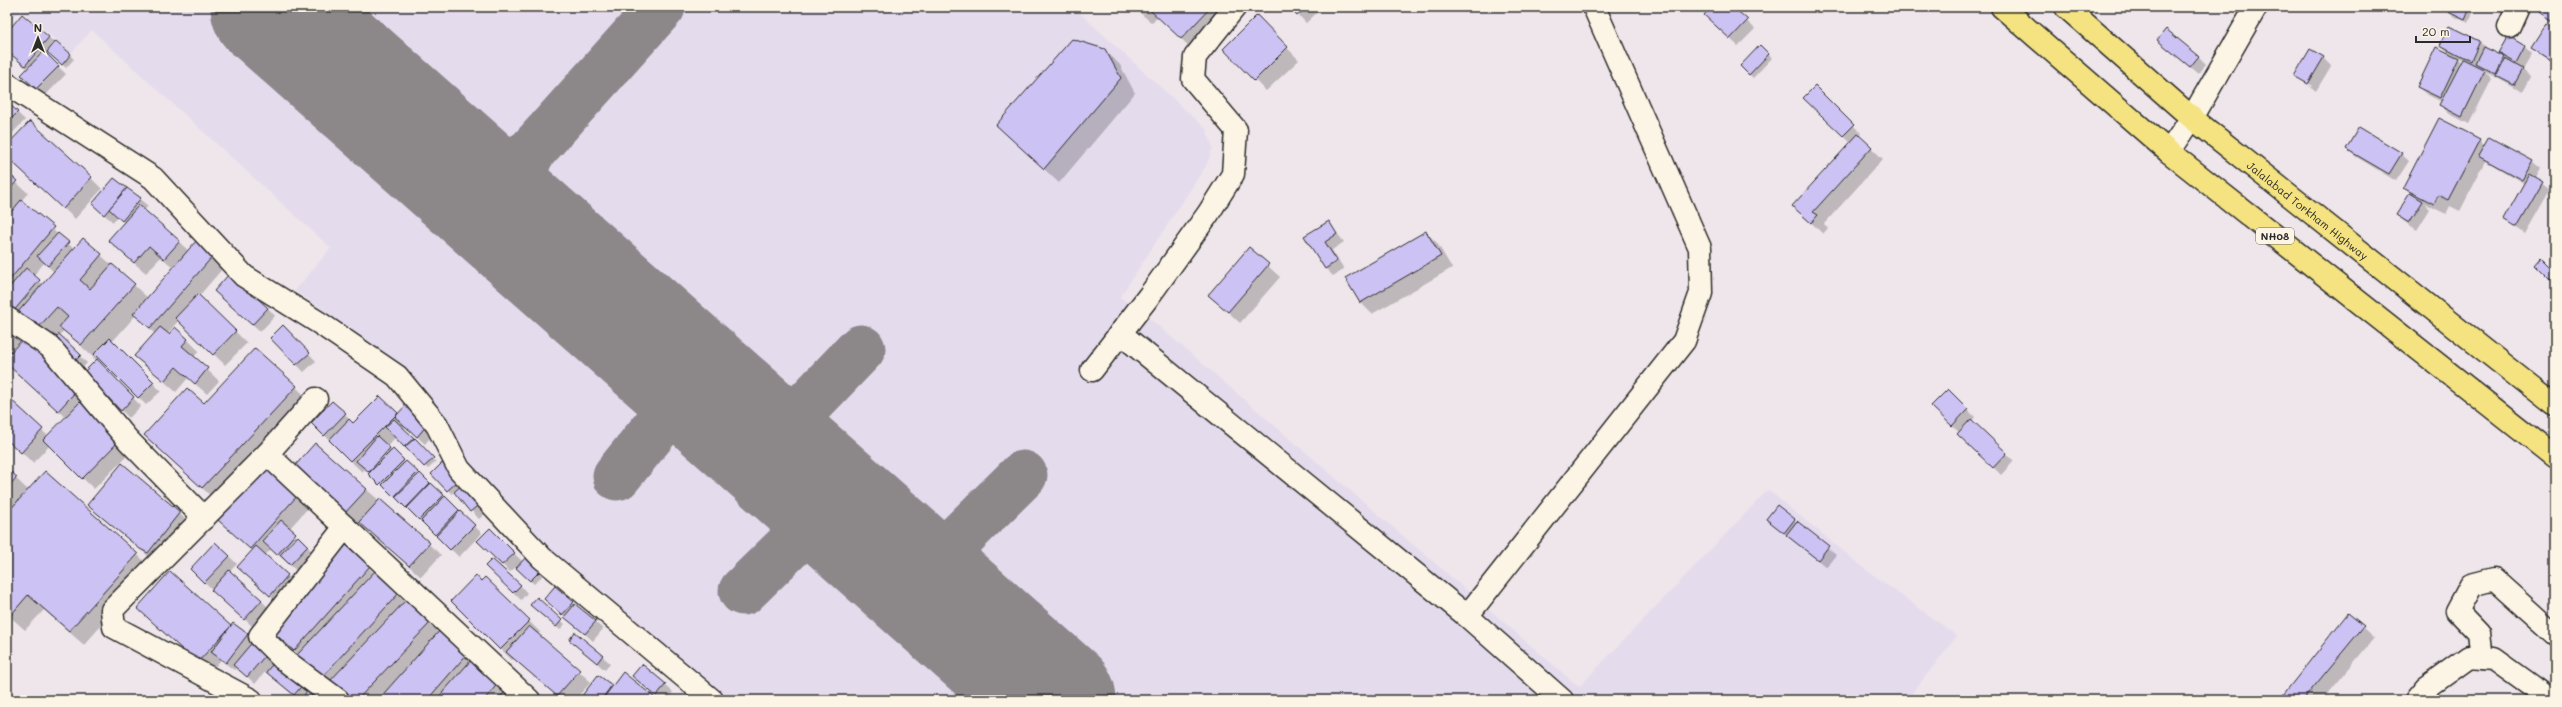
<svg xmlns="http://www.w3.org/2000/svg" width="2562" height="707" font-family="Mali,sans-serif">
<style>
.built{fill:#e4dbed}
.shadow{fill:#0003;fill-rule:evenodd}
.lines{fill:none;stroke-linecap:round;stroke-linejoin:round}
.taxiway{stroke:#8c888a;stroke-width:49}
.runway{stroke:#8c888a;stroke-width:123}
.building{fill:#cdc2f4;stroke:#2b2b2b}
.minor-casing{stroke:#2b2b2b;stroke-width:25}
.highway-casing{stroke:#2b2b2b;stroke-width:25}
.minor{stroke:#fcf5e5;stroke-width:22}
.highway{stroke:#f5e382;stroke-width:22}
.labels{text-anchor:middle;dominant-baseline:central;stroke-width:3.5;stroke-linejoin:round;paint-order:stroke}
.shield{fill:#fcf5e5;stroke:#6a6863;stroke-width:1}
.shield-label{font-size:10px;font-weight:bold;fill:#2b2b2b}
.street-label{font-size:11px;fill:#2b2b2b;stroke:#fcf5e5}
</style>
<rect width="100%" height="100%" fill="#eee6ea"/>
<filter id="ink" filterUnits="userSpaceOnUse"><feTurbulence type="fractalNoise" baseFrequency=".025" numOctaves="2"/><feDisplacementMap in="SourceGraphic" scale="8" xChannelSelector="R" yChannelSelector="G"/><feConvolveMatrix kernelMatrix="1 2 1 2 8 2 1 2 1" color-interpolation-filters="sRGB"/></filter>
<g filter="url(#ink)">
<path class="built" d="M 7,7 L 1073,7 L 1206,129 L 1213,147 L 1207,164 L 1120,297 L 1156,324 L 1579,687 L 1768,490 L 1869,572 L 1957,636 L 1907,700 L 720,700 L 562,568 L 496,497 L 387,354 L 295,291 L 331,248 L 92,30 L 71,53 L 21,10 L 7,24 Z"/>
<g class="shadow">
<path d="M 1133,7 L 1233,7 L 1193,50 L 1157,16 L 1152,23 Z"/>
<path d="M 1291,7 L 1323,7 L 1306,23 Z"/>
<path d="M 1713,7 L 1732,7 L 1755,29 L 1738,46 L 1713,23 Z"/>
<path d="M 2451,7 L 2470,9 L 2473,13 L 2469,23 L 2453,16 L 2449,12 Z"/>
<path d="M 2542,7 L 2555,7 L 2555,24 L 2539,11 Z"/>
<path d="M 22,15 L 74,59 L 66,68 L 50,53 L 47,56 L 66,74 L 45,96 L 23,75 L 28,69 L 7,51 L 7,33 Z"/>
<path d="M 1257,17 L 1299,60 L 1266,91 L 1224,49 Z"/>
<path d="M 2450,27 L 2480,42 L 2488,50 L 2505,59 L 2499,52 L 2508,37 L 2525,47 L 2532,54 L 2523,70 L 2530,77 L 2522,92 L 2485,71 L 2492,79 L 2469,124 L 2448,113 L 2441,105 L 2442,102 L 2426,94 L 2418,87 L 2451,55 L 2441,45 ZM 2457,57 L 2464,60 L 2462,63 Z"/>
<path d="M 2555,29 L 2555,65 L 2532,48 Z"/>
<path d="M 2158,40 L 2198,56 L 2206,64 L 2198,74 Z"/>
<path d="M 1760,47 L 1772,58 L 1753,78 L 1741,66 Z"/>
<path d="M 1105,50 L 1120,65 L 1135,93 L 1059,183 L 997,125 Z"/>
<path d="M 2323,58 L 2331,66 L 2316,91 L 2296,76 ZM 2303,80 L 2313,86 L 2312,87 L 2303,82 Z"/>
<path d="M 1815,88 L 1861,133 L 1859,136 L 1883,159 L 1824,224 L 1828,228 L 1823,234 L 1794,206 L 1852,143 L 1812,105 Z"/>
<path d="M 2555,92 L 2555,100 L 2552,97 Z"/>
<path d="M 7,103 L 25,120 L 7,139 Z"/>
<path d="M 2479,140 L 2485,146 L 2532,162 L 2540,169 L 2535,178 L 2550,190 L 2525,234 L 2505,219 L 2525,184 L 2486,161 L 2460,211 L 2450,206 L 2446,214 L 2424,203 L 2430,209 L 2417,230 L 2405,222 L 2397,215 L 2410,194 L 2404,187 Z"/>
<path d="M 7,147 L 91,178 L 102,189 L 75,219 L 7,156 Z"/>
<path d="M 2347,149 L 2401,154 L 2409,161 L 2396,181 L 2355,156 Z"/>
<path d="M 7,174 L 28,193 L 21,201 L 74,249 L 83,239 L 148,298 L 174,268 L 161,257 L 146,273 L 121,252 L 125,223 L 118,216 L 113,222 L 101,212 L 140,199 L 148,206 L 144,211 L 189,251 L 212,257 L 223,268 L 199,296 L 247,343 L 225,365 L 179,320 L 167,334 L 169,336 L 175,329 L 188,340 L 199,351 L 194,357 L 219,381 L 207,394 L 188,378 L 176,392 L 136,356 L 155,334 L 136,315 L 112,342 L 161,391 L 146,405 L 99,357 L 97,361 L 64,330 L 59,336 L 87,363 L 79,372 L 7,309 L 7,219 L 10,215 L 7,216 ZM 44,263 L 54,272 L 43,285 L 33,276 Z"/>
<path d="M 1328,222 L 1344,242 L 1332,250 L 1344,269 L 1333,276 L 1325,268 L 1305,237 Z"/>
<path d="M 1426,232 L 1437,243 L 1452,268 L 1372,314 L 1361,303 L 1346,279 Z"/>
<path d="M 1249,249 L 1280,277 L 1240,323 L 1210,295 Z"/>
<path d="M 223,299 L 268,308 L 275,316 L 260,332 Z"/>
<path d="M 7,326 L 90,400 L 84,407 L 131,452 L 94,489 L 49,446 L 33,463 L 7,439 L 7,397 L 48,436 L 66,418 L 7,363 Z"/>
<path d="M 283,326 L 316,361 L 304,372 L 271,338 Z"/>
<path d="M 97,361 L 141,406 L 129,418 L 85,372 Z"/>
<path d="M 296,387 L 311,402 L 218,503 L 146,435 L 204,405 Z"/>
<path d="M 1948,390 L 1975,417 L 1972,421 L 2014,461 L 2001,475 L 1933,406 Z"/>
<path d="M 380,397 L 398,415 L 406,407 L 434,433 L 425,444 L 406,427 L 404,429 L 436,462 L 428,469 L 396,437 L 387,446 L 482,533 L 459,557 L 371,474 L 365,469 L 362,472 L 312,423 L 345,414 L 353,424 Z"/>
<path d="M 315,444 L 441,555 L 421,577 L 360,521 L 356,525 L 305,479 Z"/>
<path d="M 122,464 L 191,524 L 153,560 L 88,505 Z"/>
<path d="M 442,464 L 490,509 L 479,519 L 454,491 L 452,494 L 432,474 Z"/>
<path d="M 265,469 L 308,508 L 289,529 L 315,554 L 298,572 L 271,549 L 265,556 L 295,583 L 278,603 L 246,575 L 253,551 L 219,520 Z"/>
<path d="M 7,470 L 29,491 L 137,554 L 152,569 L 84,645 L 44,610 L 25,630 L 7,614 Z"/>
<path d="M 1767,519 L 1794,520 L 1836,555 L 1826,567 Z"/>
<path d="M 490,530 L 523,562 L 526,559 L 543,575 L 534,584 L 516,567 L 510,572 L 486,549 Z"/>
<path d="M 346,547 L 439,633 L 441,630 L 516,700 L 347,700 L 272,630 Z"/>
<path d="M 229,556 L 237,564 L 230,571 L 269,608 L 252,626 L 199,577 Z"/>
<path d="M 487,566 L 520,585 L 527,593 L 521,600 Z"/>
<path d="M 485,578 L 540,632 L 538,635 L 591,682 L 575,700 L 561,700 L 514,659 L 512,660 L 452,601 Z"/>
<path d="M 537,599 L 565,624 L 560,630 L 535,608 Z"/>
<path d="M 573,603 L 603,629 L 593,641 L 553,606 Z"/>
<path d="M 138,608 L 231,627 L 233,624 L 330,700 L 299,700 L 266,671 L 255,684 L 237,667 L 234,670 L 221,660 L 209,673 Z"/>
<path d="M 2349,615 L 2374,638 L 2323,700 L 2280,700 Z"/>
<path d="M 576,633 L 610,663 L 605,670 L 570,640 Z"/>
<path d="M 642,665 L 673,692 L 667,700 L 660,700 L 633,676 Z"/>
<path d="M 611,686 L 653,697 L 656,700 L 586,700 Z"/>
</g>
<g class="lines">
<g class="taxiway">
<path d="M 530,153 C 509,200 521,218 553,255"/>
<path d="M 439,156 C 474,169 496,174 530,153 L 661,7"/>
<path d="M 767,447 L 861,349"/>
<path d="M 617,476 L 694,381"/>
<path d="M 852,522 L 893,543 L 936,549 L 958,539 L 1023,475"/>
<path d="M 958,539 C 946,598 960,605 996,648"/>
<path d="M 743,591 L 832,504"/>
</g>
<path class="runway" d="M 272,7 L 1055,700"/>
</g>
<g class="building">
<path d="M 1133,7 L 1144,7 L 1140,12 Z"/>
<path d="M 1155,7 L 1211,7 L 1181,39 L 1151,11 Z"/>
<path d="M 1289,7 L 1307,7 L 1297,16 Z"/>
<path d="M 1711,7 L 1733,7 L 1748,20 L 1730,39 L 1704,15 Z"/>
<path d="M 2450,7 L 2467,7 L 2470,8 L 2465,20 L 2448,12 Z"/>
<path d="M 2540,7 L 2555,7 L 2555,22 L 2538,11 Z"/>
<path d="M 22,14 L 49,37 L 25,66 L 7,51 L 7,32 Z"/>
<path d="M 1257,15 L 1288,47 L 1254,81 L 1223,49 Z"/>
<path d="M 2547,23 L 2555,28 L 2555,63 L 2531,48 Z"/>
<path d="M 2449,26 L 2480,41 L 2471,61 L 2440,45 Z"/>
<path d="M 2166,29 L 2199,56 L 2190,67 L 2157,40 Z"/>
<path d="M 2508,36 L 2525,46 L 2516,63 L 2498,53 Z"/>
<path d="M 1072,39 L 1105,49 L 1121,78 L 1044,169 L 996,125 Z"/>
<path d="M 56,41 L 71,54 L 62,65 L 47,52 Z"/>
<path d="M 1760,45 L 1769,54 L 1749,75 L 1740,66 Z"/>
<path d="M 2436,47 L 2459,58 L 2440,98 L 2417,87 Z"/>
<path d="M 2483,47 L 2504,57 L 2496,74 L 2475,63 Z"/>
<path d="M 2310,49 L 2324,57 L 2308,84 L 2294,76 Z"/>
<path d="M 44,51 L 59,66 L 36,89 L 21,75 Z"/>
<path d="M 2463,59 L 2485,70 L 2462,117 L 2439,105 Z"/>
<path d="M 2505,59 L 2523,69 L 2514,85 L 2496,76 Z"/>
<path d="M 1815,86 L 1854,125 L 1843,136 L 1803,98 Z"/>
<path d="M 7,102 L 18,112 L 7,123 Z"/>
<path d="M 2439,118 L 2480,139 L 2448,200 L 2438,195 L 2434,204 L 2403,188 Z"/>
<path d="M 30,121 L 92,177 L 63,209 L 7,157 L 7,145 Z"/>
<path d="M 2359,127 L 2402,153 L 2389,174 L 2346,149 Z"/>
<path d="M 1858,134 L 1872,147 L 1813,212 L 1818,215 L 1811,223 L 1792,206 Z"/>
<path d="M 2489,137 L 2533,161 L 2522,180 L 2478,156 Z"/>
<path d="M 7,172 L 17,181 L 7,192 Z"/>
<path d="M 2529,174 L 2543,182 L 2517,227 L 2504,219 Z"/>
<path d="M 114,178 L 127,188 L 104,215 L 92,204 Z"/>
<path d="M 127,188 L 141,198 L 122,221 L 109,209 Z"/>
<path d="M 2410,193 L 2423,201 L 2409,223 L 2396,215 Z"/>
<path d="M 21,200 L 54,227 L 7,283 L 7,217 Z"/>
<path d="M 139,205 L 180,241 L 164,259 L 149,246 L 134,263 L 108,240 Z"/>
<path d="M 1329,221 L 1337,234 L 1325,242 L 1337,261 L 1325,269 L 1304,236 Z"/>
<path d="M 1426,231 L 1441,256 L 1360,303 L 1345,278 Z"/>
<path d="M 58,233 L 69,242 L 48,266 L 37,256 Z"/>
<path d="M 83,238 L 102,254 L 80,280 L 90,289 L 112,264 L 135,284 L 81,345 L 59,327 L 68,317 L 57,307 L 36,330 L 17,313 Z"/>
<path d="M 196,241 L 213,256 L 150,328 L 133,314 Z"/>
<path d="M 1249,247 L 1269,264 L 1228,312 L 1208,295 Z"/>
<path d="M 2540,258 L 2555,273 L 2555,281 L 2552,283 L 2534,265 Z"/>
<path d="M 26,268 L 40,280 L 12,313 L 7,309 L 7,290 Z"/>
<path d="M 230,273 L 268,308 L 252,325 L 214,291 Z"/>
<path d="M 198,294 L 236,331 L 213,355 L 175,318 Z"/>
<path d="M 283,325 L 310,353 L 296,365 L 270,338 Z"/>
<path d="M 160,327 L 169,334 L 175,327 L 188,339 L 182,346 L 208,368 L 195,384 L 176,367 L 164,381 L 134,356 Z"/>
<path d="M 59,334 L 81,355 L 71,365 L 49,345 Z"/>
<path d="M 24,338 L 79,388 L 58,411 L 7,364 L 7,356 Z"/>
<path d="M 110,338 L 154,382 L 138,398 L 94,354 Z"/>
<path d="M 255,348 L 297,386 L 202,488 L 144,435 L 187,388 L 204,403 Z"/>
<path d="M 97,359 L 134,397 L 121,411 L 84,372 Z"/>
<path d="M 1948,389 L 1968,409 L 1952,426 L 1931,406 Z"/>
<path d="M 7,396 L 43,429 L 21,453 L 7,440 Z"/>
<path d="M 380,396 L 398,413 L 350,461 L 329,440 L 349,419 L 353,423 Z"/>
<path d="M 332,401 L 346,413 L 324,436 L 311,423 Z"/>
<path d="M 80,402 L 120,440 L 82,479 L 43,440 Z"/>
<path d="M 406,405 L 427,425 L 417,437 L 395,417 Z"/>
<path d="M 394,419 L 414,438 L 404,447 L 385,427 Z"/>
<path d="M 1971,419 L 2007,453 L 1993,468 L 1957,434 Z"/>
<path d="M 377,436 L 390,448 L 369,472 L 356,461 Z"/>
<path d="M 415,438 L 434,458 L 424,467 L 405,447 Z"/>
<path d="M 315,443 L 367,489 L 344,514 L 293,468 Z"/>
<path d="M 393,449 L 404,460 L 379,485 L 368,474 Z"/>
<path d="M 406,461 L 418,472 L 394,497 L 382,485 Z"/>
<path d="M 122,463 L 180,512 L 148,553 L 140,549 L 87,505 Z"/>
<path d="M 442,463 L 458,481 L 447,491 L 431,474 Z"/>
<path d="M 265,468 L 297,496 L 250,549 L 218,520 Z"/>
<path d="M 7,469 L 17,477 L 7,488 Z"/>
<path d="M 45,471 L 138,554 L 69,631 L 28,595 L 10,616 L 7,613 L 7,513 Z"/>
<path d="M 420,473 L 430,483 L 406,508 L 395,497 Z"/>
<path d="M 466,481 L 483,501 L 470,512 L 454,492 Z"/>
<path d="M 431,483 L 444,495 L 419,520 L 407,508 Z"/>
<path d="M 445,496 L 459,510 L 435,535 L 421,521 Z"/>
<path d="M 380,499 L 430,543 L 409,566 L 359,522 Z"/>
<path d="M 1777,505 L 1795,519 L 1784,533 L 1766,519 Z"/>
<path d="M 460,511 L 475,525 L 450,550 L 436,536 Z"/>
<path d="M 281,520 L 296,533 L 277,555 L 262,541 Z"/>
<path d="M 1797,521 L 1829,546 L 1818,560 L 1786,535 Z"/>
<path d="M 490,528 L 515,553 L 502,565 L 477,541 Z"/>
<path d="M 298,536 L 308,546 L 290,565 L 280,555 Z"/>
<path d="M 215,542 L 230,556 L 204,583 L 190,569 Z"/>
<path d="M 346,545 L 370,566 L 294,651 L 271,630 Z"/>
<path d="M 256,546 L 288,575 L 270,596 L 237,567 Z"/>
<path d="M 526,557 L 540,571 L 530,581 L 516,568 Z"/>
<path d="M 492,559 L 521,585 L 513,593 L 485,566 Z"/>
<path d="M 229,570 L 262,600 L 244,620 L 211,590 Z"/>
<path d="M 170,571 L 231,626 L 197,663 L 137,608 Z"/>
<path d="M 375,571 L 399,593 L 322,677 L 297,655 Z"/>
<path d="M 476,575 L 481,581 L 485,577 L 530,620 L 500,650 L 451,601 Z"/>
<path d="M 555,586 L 574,602 L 562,615 L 544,599 Z"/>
<path d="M 537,597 L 562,620 L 556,627 L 530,605 Z"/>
<path d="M 406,600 L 430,623 L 357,700 L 346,700 L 328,683 Z"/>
<path d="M 575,604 L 596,621 L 585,634 L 564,617 Z"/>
<path d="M 2348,613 L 2364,626 L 2303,700 L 2279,700 Z"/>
<path d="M 233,623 L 248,634 L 226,663 L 211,652 Z"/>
<path d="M 529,626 L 580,670 L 557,696 L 506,652 Z"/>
<path d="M 441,629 L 468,653 L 427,700 L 378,700 Z"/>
<path d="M 575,632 L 603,655 L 597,663 L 569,640 Z"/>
<path d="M 255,639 L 269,651 L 247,677 L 233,665 Z"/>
<path d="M 473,658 L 500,681 L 484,700 L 436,700 Z"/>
<path d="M 277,659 L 305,682 L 294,695 L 266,672 Z"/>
<path d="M 642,664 L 666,684 L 656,696 L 632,676 Z"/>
<path d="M 623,672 L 654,697 L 651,700 L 602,700 Z"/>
<path d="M 598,675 L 612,685 L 601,700 L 586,700 L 581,697 Z"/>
<path d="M 311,685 L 324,692 L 319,700 L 301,700 Z"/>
<path d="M 507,690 L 518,700 L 497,700 Z"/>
</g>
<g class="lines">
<defs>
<g id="minor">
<path d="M 2509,27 L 2518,7"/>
<path d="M 7,84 L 153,178 L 244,276 L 321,324 L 397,376 L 437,425 L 459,469 L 542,558 L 712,700"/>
<path d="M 2169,152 L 2192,118 L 2256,7"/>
<path d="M 7,318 L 50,347 L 128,440 L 204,518"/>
<path d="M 1120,333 L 1467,616 L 1562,700"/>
<path d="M 1092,370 L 1149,296 L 1208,214 L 1233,174 L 1236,130 L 1193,79 L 1195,57 L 1235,7"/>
<path d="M 267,454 L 529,700"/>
<path d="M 1467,616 L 1684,341 L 1701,293 L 1700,248 L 1594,7"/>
<path d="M 2482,658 L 2479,634 L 2457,611 L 2471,585 L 2494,579 L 2555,634"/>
<path d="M 251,700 L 114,627 L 112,610 L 267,454 L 316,399"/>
<path d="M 338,700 L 283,659 L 260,636 L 345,527"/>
<path d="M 2416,700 L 2426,688 L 2469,657 L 2494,659 L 2551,700"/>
</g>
<g id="highway">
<path d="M 2002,7 L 2169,152 L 2555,457"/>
<path id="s1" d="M 2066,7 L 2192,118 L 2555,406"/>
</g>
</defs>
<use href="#minor" class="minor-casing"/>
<use href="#highway" class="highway-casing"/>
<use href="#minor" class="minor"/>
<use href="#highway" class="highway"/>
</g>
</g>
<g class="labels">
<rect class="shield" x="2256" y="228" width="38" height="16" rx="3"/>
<g class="shield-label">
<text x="2275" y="236">NH08</text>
</g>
<g class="street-label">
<text stroke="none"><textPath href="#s1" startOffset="316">Jalalabad Torkham Highway</textPath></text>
</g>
</g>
<rect width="2562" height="707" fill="none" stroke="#fcf5e5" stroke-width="24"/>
<rect x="12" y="12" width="2538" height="683" fill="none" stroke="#2b2b2b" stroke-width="1.5" filter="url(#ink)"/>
<g transform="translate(38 38)" stroke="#fcf5e5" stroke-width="3" paint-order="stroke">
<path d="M0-3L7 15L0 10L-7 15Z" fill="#2b2b2b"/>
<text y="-6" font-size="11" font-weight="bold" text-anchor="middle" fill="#2b2b2b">N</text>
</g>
<path d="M2416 36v6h54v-6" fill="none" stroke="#2b2b2b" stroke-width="2"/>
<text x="2422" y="36" font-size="12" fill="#2b2b2b" stroke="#fcf5e5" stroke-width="3" paint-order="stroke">20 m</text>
</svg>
